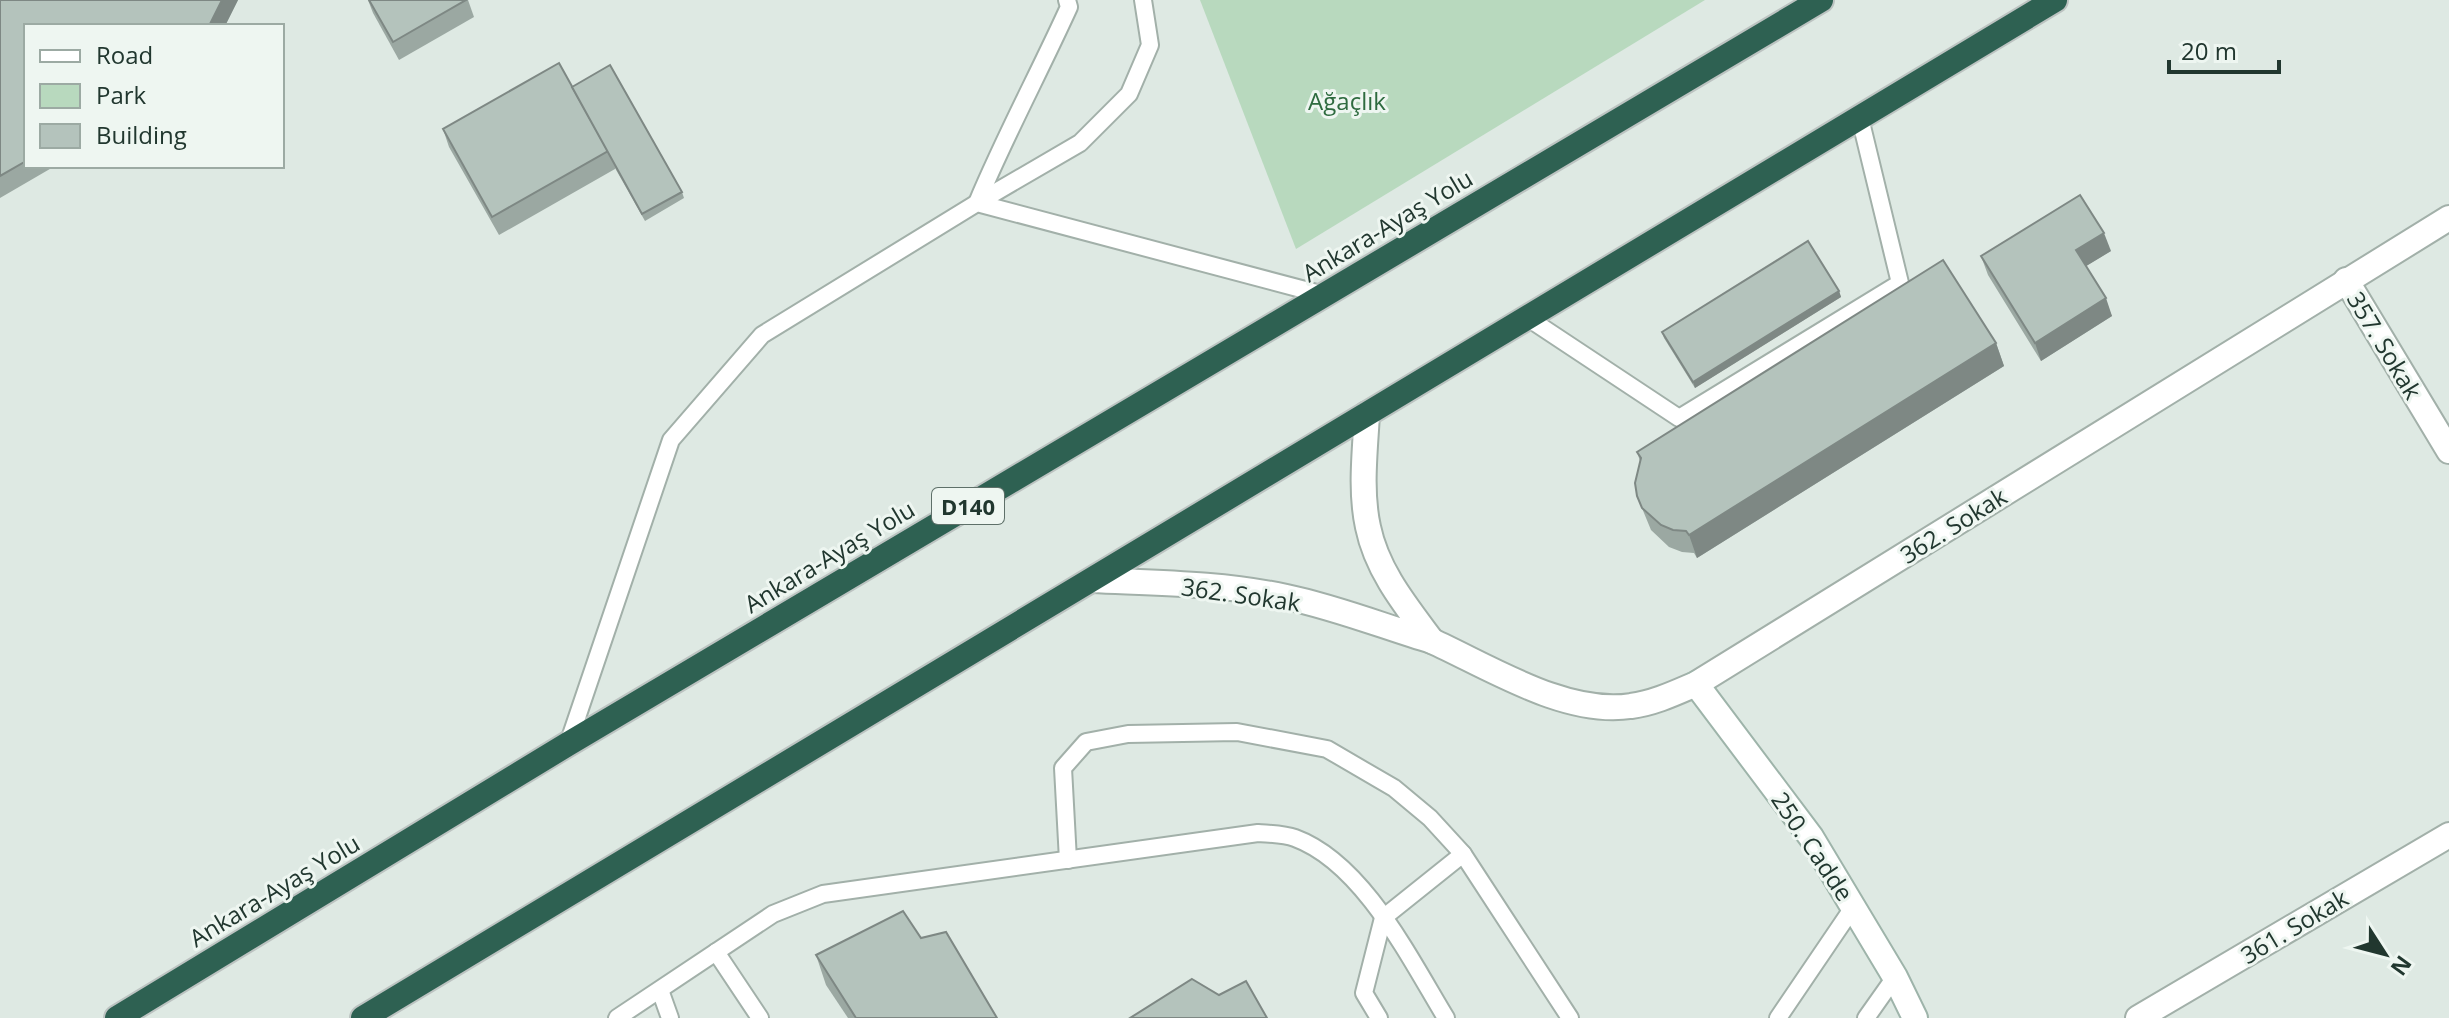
<svg xmlns="http://www.w3.org/2000/svg" width="2449" height="1018" font-family="'Open Sans',sans-serif">
<style>
.green{fill:#b8d9be}
.lines{fill:none;stroke-linecap:round;stroke-linejoin:round}
.lane-casing{stroke:#a2b0a9;stroke-width:20}
.street-casing{stroke:#a2b0a9;stroke-width:28}
.secondary-casing{stroke:#9eb4aa;stroke-width:28}
.highway-casing{stroke:#bcc3c1;stroke-width:28}
.lane{stroke:#fff;stroke-width:16}
.street{stroke:#fff;stroke-width:24}
.secondary{stroke:#fff;stroke-width:24}
.highway{stroke:#2e6152;stroke-width:24}
.wall{fill:#9ba8a2}
.shaded-wall{fill:#7e8884}
.building{fill:#b4c3bc;stroke:#7e8884;stroke-width:2}
.labels{text-anchor:middle;dominant-baseline:central;stroke-width:6;stroke-linejoin:round;paint-order:stroke}
.shield{fill:#eef6f1;stroke:#5e7069;stroke-width:2}
.shield-label{font-size:22px;font-weight:bold;fill:#21372f}
.park-label{font-size:24px;fill:#2e6b3f;stroke:#eef6f1}
.street-label{font-size:24px;fill:#21372f;stroke:#eef6f1}
</style>
<rect width="100%" height="100%" fill="#dee9e3"/>
<path class="green" d="M 1200,0 L 1705,0 L 1296,249 Z"/>
<g class="lines">
<defs>
<g id="lane">
<path d="M 977,203 L 1080,143 L 1129,94 L 1150,45 L 1143,0"/>
<path d="M 977,203 C 1005,136 1039,73 1069,7 L 1067,0"/>
<path d="M 1528,318 L 1679,418 L 1900,283 L 1860,118"/>
<path d="M 568,744 L 671,440 L 762,335 L 977,203 L 1324,295"/>
<path d="M 1068,860 L 1063,768 L 1086,742 L 1128,734 L 1237,732 L 1327,749 L 1394,788 L 1430,818 L 1463,854"/>
<path d="M 716,952 L 760,1018"/>
<path d="M 660,990 L 670,1018"/>
<path d="M 617,1018 L 773,914 L 823,894 L 1258,833 C 1270,834 1284,834 1295,838 C 1363,863 1410,959 1446,1018"/>
<path d="M 1379,1018 L 1364,993 L 1383,918 L 1463,854 L 1570,1018"/>
<path d="M 1778,1018 L 1854,906"/>
<path d="M 1866,1018 L 1895,977"/>
</g>
<g id="street">
<path d="M 2346,280 L 2449,451"/>
<path d="M 1092,580 C 1156,583 1222,583 1286,597 C 1335,607 1385,627 1432,641 C 1406,606 1377,571 1368,527 C 1360,491 1365,451 1367,414"/>
<path d="M 1432,641 C 1491,668 1566,716 1631,706 C 1654,703 1675,693 1696,684 L 2449,218"/>
<path d="M 2138,1018 L 2449,835"/>
</g>
<path id="secondary" d="M 1696,684 L 1811,837 L 1895,977 L 1915,1018"/>
<g id="highway">
<path d="M 117,1018 L 568,744 L 1821,0"/>
<path d="M 363,1018 L 2055,0"/>
</g>
</defs>
<use href="#lane" class="lane-casing"/>
<use href="#street" class="street-casing"/>
<use href="#secondary" class="secondary-casing"/>
<use href="#highway" class="highway-casing"/>
<use href="#lane" class="lane"/>
<use href="#street" class="street"/>
<use href="#secondary" class="secondary"/>
<use href="#highway" class="highway"/>
</g>
<g class="wall">
<path d="M 0,0 L 238,0 L 225,26 L 26,26 L 26,166 L 55,166 L 0,198 Z"/>
<path d="M 368,0 L 468,0 L 474,17 L 399,60 L 373,13 Z"/>
<path d="M 572,87 L 682,192 L 684,198 L 645,221 L 615,168 L 615,169 L 499,235 L 449,147 L 443,129 Z"/>
<path d="M 2111,251 L 2086,266 L 2112,316 L 2041,361 L 1988,275 L 1981,256 Z"/>
<path d="M 1839,291 L 1841,297 L 1695,388 L 1664,338 L 1662,332 Z"/>
<path d="M 1996,343 L 2004,366 L 1697,558 L 1694,553 L 1682,552 L 1669,547 L 1651,530 L 1637,496 L 1640,461 L 1637,452 Z"/>
<path d="M 921,938 L 997,1018 L 848,1018 L 826,985 L 816,955 Z"/>
</g>
<g class="shaded-wall">
<path d="M 222,0 L 238,0 L 225,26 L 209,26 Z"/>
<path d="M 2104,233 L 2111,251 L 2083,268 L 2076,250 Z"/>
<path d="M 1839,291 L 1841,297 L 1695,388 L 1693,382 Z"/>
<path d="M 2106,298 L 2112,316 L 2041,361 L 2035,343 Z"/>
<path d="M 1996,343 L 2004,366 L 1697,558 L 1689,535 Z"/>
</g>
<g class="building">
<path d="M 0,0 L 222,0 L 209,26 L 26,26 L 26,161 L 0,176 Z"/>
<path d="M 369,0 L 466,0 L 393,42 Z"/>
<path d="M 559,63 L 608,151 L 492,217 L 443,129 Z"/>
<path d="M 610,65 L 682,192 L 642,214 L 572,87 Z"/>
<path d="M 2080,195 L 2104,233 L 2076,250 L 2106,298 L 2035,343 L 1981,256 Z"/>
<path d="M 1808,241 L 1839,291 L 1693,382 L 1662,332 Z"/>
<path d="M 1943,260 L 1996,343 L 1689,535 L 1686,531 L 1673,530 L 1661,525 L 1642,508 L 1637,496 L 1635,483 L 1641,458 L 1637,452 Z"/>
<path d="M 903,911 L 921,938 L 946,932 L 997,1018 L 856,1018 L 816,955 Z"/>
<path d="M 1192,979 L 1219,995 L 1246,981 L 1267,1018 L 1130,1018 Z"/>
</g>
<g class="labels">
<rect class="shield" x="932" y="488" width="72" height="36" rx="6"/>
<g class="shield-label">
<text x="968" y="506">D140</text>
</g>
<g class="park-label">
<text x="1347" y="100">Ağaçlık</text>
</g>
<g class="street-label">
<text transform="translate(1387 225) rotate(-31)">Ankara-Ayaş Yolu</text>
<text transform="translate(2385 345) rotate(59)">357. Sokak</text>
<text transform="translate(1953 525) rotate(-32)">362. Sokak</text>
<text transform="translate(829 556) rotate(-31)">Ankara-Ayaş Yolu</text>
<text transform="translate(1241 594) rotate(8)">362. Sokak</text>
<text transform="translate(1813 846) rotate(56)">250. Cadde</text>
<text transform="translate(274 890) rotate(-31)">Ankara-Ayaş Yolu</text>
<text transform="translate(2294 926) rotate(-31)">361. Sokak</text>
</g>
</g>
<rect x="24" y="24" width="260" height="144" fill="#eef6f1" stroke="#9caaa3" stroke-width="2"/>
<rect x="40" y="50" width="40" height="12" fill="#ffffff" stroke="#9caaa3" stroke-width="2"/>
<text x="96" y="64" font-size="24" fill="#21372f">Road</text>
<rect x="40" y="84" width="40" height="24" fill="#b8d9be" stroke="#9caaa3" stroke-width="2"/>
<text x="96" y="104" font-size="24" fill="#21372f">Park</text>
<rect x="40" y="124" width="40" height="24" fill="#b4c3bc" stroke="#9caaa3" stroke-width="2"/>
<text x="96" y="144" font-size="24" fill="#21372f">Building</text>
<g transform="translate(2385 954) rotate(126)" stroke="#eef6f1" stroke-width="6" paint-order="stroke">
<path d="M0-6L14 30L0 20L-14 30Z" fill="#21372f"/>
<text y="-12" font-size="22" font-weight="bold" text-anchor="middle" fill="#21372f">N</text>
</g>
<path d="M2169 60v12h110v-12" fill="none" stroke="#21372f" stroke-width="4"/>
<text x="2181" y="60" font-size="24" fill="#21372f" stroke="#eef6f1" stroke-width="6" paint-order="stroke">20 m</text>
</svg>
